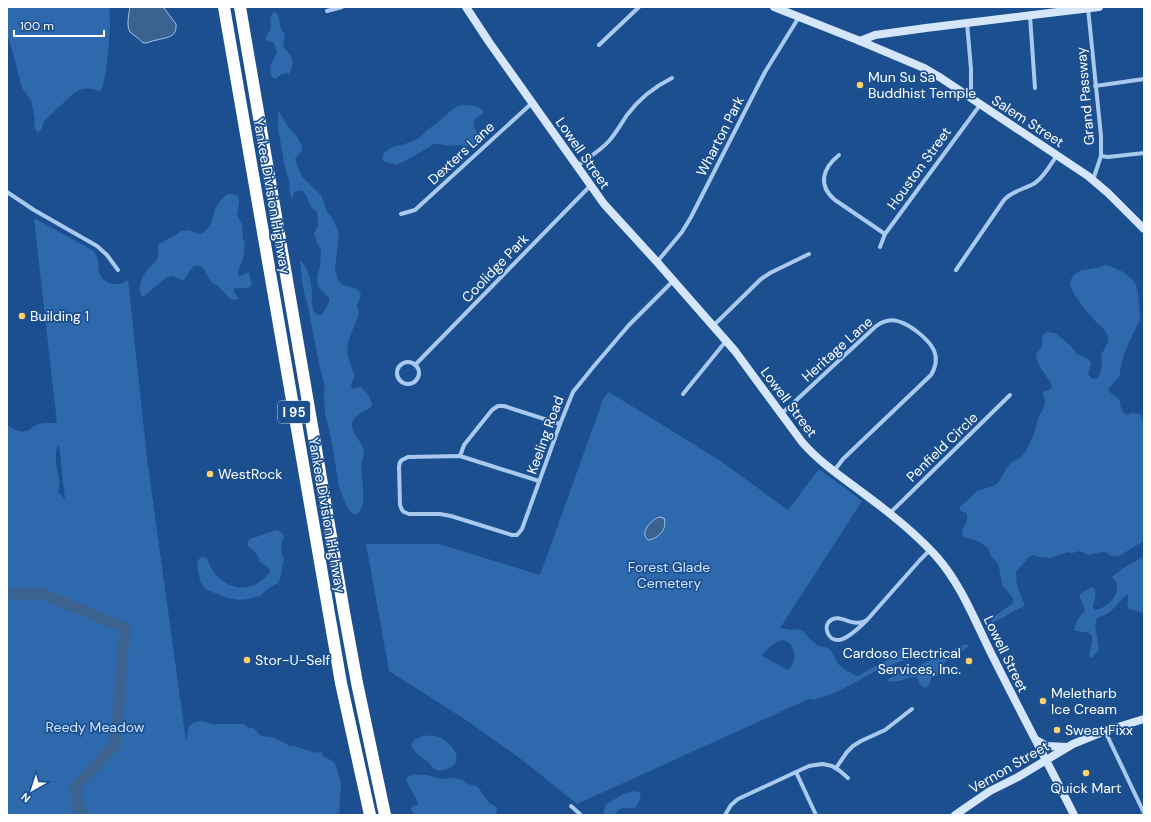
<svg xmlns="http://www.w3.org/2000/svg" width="1151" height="822" font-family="'DM Sans',sans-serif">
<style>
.green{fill:#2e69ad;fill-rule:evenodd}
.water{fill:#3c6290;stroke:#9cc4f0}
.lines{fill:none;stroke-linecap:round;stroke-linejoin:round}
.river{stroke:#3c6290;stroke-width:11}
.street{stroke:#a9c9ee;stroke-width:4}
.secondary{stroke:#d6e6fa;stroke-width:8}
.highway{stroke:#fff;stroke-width:12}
.poi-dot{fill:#ffd166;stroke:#1b4f8f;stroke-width:1.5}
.labels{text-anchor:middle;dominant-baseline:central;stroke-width:3.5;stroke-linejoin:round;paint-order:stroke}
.shield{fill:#1b4f8f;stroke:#bbcadd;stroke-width:1}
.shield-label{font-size:13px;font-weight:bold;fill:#fff}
.poi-label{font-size:14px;fill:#fff;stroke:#1b4f8f;text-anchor:start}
.street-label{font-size:14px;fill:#fff;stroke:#1b4f8f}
.park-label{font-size:14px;fill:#cfe3fa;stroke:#1b4f8f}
</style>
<rect width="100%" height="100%" fill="#1b4f8f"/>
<g class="green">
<path d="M 7,7 L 110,7 C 109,13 110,20 110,26 C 109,38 107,84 100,91 C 91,88 83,87 75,92 L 44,121 L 42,128 L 38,133 L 35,129 L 34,125 L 35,120 L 31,100 L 22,88 L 13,53 L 7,34 Z"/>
<path d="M 274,12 L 276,12 L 279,19 L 281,29 L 285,34 L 283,46 C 292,57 296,60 289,74 L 288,73 L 282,74 L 275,79 L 271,76 L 270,67 L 277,52 L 274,43 L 266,40 C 265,33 270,33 271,28 C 272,21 267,18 274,12 Z"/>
<path d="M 465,105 C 472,106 478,105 483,111 L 483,114 C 468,122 475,125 478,136 L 475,146 L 469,147 L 459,145 L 449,146 L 438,144 L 434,144 L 407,160 L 396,165 L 383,161 L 382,159 L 384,153 L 392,147 L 405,144 L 418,139 L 427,130 L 437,123 L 453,109 L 457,106 Z"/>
<path d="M 278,110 L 287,125 L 297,137 L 302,146 L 302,151 L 295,159 L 298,168 L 302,177 L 321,195 L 327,211 L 332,218 L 339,233 L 335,270 L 338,280 L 343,285 L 357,289 L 361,294 L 360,298 L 357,305 L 359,314 L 350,336 L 347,349 L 348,358 L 355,376 L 351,384 L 352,388 L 354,389 L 361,387 C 366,392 372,399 372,406 C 366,412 356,413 353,421 C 348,432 363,441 364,452 C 364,457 361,462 361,467 C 361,479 369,506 357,514 L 351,513 L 347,507 L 339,487 L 337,474 L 331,438 L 325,413 L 324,393 L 325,388 L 319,363 L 307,302 C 302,288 302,275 300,261 C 308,266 311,282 312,291 C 312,299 310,308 317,315 L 321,315 C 325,310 330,304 329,298 L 318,286 L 317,280 L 318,273 L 320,267 L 321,251 L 315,237 L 314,234 L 318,225 L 317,212 L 311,207 L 306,195 L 303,191 C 295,189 293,193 292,200 L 290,194 L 289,180 L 285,168 L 278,128 Z"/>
<path d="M 227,194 L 233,194 L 238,196 L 239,199 L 239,203 L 237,215 L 242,224 L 243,239 L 245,243 L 243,259 L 238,272 L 238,275 L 240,276 L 249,272 L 252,285 L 248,288 L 234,288 L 234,292 L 239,299 L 231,300 L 218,286 L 212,283 L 203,268 L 200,266 L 194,266 L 191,269 L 184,280 C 179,280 176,276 171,276 C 165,276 150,293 142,297 C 137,289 142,275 148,269 C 152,265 157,262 158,256 C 159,252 157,248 159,244 L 182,231 L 188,230 L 200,234 C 215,228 210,215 218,204 C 220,200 224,197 227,194 Z"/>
<path d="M 34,218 L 92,250 C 102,260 96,264 100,274 C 105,286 119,286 128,280 L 147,458 L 186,741 L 189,726 L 195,722 L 202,721 L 212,724 L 244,724 L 249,728 L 253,728 L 261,736 L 271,737 L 285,743 L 289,746 C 300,745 311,755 322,752 L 323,756 L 334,762 L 337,769 L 341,784 L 339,815 L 7,815 L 7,425 C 13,428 18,433 26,431 C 29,431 31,428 34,426 C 41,422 49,423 57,423 ZM 59,445 L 65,499 L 59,493 C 58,489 60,484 59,480 C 58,470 52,453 59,445 Z"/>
<path d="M 1106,265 C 1115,267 1132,275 1136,285 C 1138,290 1138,297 1139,303 C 1139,309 1141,316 1139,322 C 1138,324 1136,327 1135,330 C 1128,344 1120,360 1120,376 L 1115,381 L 1108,390 L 1111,393 L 1119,399 C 1121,406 1120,411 1127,415 L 1132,413 L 1140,414 L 1144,420 L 1144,541 L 1119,556 C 1109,558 1110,552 1102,552 C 1098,552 1093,555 1088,555 L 1080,551 L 1072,553 L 1067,552 L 1051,558 L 1038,557 L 1033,555 L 1030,556 L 1016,572 L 1017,585 L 1025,606 C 1013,610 1003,620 990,623 L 995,616 L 1013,603 L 1013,598 L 1002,585 L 1000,572 L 998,564 L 991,556 L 988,548 L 980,542 L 964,537 L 962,534 C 962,526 970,522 966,513 L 961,511 L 959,508 L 977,491 L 993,486 L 998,483 L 1008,466 L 1012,462 L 1020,458 L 1026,451 L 1034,434 L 1038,419 L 1043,409 L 1045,403 L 1043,392 L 1050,389 L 1052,386 C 1048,375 1037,368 1036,354 L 1042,347 C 1042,341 1041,335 1047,332 L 1055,333 L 1070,345 L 1077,354 L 1089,359 L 1091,364 L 1088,374 L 1091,378 L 1097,379 L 1101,371 L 1102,364 L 1101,355 L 1108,342 L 1108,336 L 1103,328 L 1096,322 L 1083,307 L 1074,294 L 1070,285 L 1071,279 L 1075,274 L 1081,270 L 1097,268 Z"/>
<path d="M 609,392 L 719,460 L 788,510 L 819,469 L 862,501 L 780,628 L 792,630 L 798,629 L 804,632 L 809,638 L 818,646 L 825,647 L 828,648 L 832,652 L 838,664 L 847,671 L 857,676 L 888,660 L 902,648 L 904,649 L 910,655 L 909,658 L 902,661 L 876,671 L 837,692 L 813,700 L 811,698 L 577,804 L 521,759 L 466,720 L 389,671 L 366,544 L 439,544 L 540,575 L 604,397 ZM 782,640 C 794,642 797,655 792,665 C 791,667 789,668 788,670 L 762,656 C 767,648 773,643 782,640 Z"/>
<path d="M 276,530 L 280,531 L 284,536 L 281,546 L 282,555 L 284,558 L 280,579 L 278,583 L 269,588 L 260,596 L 248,599 L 238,600 L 224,597 L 205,589 L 200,580 L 198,571 L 197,562 L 199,559 L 201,557 L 207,558 C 216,587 249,600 270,572 L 269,568 L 260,562 L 257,554 L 247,545 L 249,539 C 259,537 267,532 276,530 Z"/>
<path d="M 1144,556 L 1144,613 L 1129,609 C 1126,604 1129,600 1128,594 C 1122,597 1119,604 1114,608 C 1109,613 1103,616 1097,618 L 1095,626 L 1099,649 C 1097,652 1094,657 1090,658 C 1088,652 1093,645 1092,636 C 1088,630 1080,633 1074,630 L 1077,620 L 1085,611 L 1080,597 L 1080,594 L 1092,587 L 1094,588 C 1099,599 1090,602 1094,610 C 1108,608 1119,596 1117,583 L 1112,577 L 1122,569 Z"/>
<path d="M 966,644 L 969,646 C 956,655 942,660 937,676 L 931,678 L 929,686 L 924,688 C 917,683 920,680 916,677 C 905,677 897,685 886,680 C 900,673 914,668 929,661 C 941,656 953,648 966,644 Z"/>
<path d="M 423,736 C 427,736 431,735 435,736 C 451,740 469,762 445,770 C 442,770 438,771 436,770 C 432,768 430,763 427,761 C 424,759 421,758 419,756 C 416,753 413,749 411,746 C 412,740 418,738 423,736 Z"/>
<path d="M 415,774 L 419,775 L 426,775 L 442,779 L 455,778 L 463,780 L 465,783 L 478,787 L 489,803 L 495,806 L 497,809 L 496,815 L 414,815 L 411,809 L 413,806 L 418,805 C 416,795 409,789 406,779 L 411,775 Z"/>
<path d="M 634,791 L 639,792 L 641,797 L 636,807 C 626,811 623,803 614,815 L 603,815 L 605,805 L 623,794 Z"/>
</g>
<g class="water">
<path d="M 130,7 L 161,7 L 164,8 L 176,24 C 177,38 167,37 157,40 C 153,40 149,43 145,43 C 142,43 140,40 138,38 C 135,36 132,34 130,32 C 126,26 129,13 130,7 Z"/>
<path d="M 659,517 L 664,518 C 668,529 658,539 648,540 C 639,533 651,520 659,517 Z"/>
</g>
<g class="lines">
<path class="river" d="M 7,594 L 43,594 L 125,628 L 115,745 L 75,788 L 81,815"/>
<g class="street">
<path d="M 1088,8 L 1101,136 L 1101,156 L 1093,180"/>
<path d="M 327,11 L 342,7"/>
<path d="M 1030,16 L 1035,88"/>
<path d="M 967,23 L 971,69 L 971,98"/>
<path d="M 599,45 L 639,7"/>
<path d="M 1095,86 L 1144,79"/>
<path d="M 839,155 C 823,168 817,185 835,200 L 885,234"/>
<path d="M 1101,156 L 1108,157 L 1144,153"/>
<path d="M 577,166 C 588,158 600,151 609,141 C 616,133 621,124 627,115 C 639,99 654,87 672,78"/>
<path d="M 7,192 L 34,210 L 97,246 L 107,255 L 118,270"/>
<path d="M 401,214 L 415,210 L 532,103"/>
<path d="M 880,247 L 885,234 L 980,105"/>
<path d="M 657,262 L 682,232 L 691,217 L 765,72 L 799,17"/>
<path d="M 956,270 L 1004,200 C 1012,191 1025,189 1035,183 C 1044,177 1051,164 1057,155"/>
<path d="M 713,326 L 761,279 L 770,273 L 809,254"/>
<circle cx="408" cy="373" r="11"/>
<path d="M 415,365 L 590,186"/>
<path d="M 683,394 L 726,341"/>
<path d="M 781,414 L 790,406 L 875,327 C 890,315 902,321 915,330 C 931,342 943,355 931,375 L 843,459 L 834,471"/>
<path d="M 460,456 L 464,445 L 492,410 L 498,406 L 504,406 L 560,424"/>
<path d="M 539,481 L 460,456 L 408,457 L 402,460 L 400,462 L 399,467 L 400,505 L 402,510 L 404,512 L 409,514 L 440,514 L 451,516 L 512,535 L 517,535 L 522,529 L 560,424 L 573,392 L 594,366 L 629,325 L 673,281"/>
<path d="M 889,514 L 1010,395"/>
<path d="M 867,620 C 861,626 847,639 839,640 C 828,641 822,626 831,620 C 841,613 853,629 867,620 L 920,560 L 930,550"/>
<path d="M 1105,731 L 1144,813"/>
<path d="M 836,768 L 847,752 L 853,746 L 861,741 L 885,730 L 912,709"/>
<path d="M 796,772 L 816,815"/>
<path d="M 571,806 L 581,815"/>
<path d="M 725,815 L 731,805 L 738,799 L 809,766 L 815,765 L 823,764 L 832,766 L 840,771 L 848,778"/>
</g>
<g class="secondary">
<path d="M 466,7 L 489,42 L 604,204 L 657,262 L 735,351 L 802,442 C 821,464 845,479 867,496 C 890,513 917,535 936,556 C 962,585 976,624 994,659 C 1020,711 1048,763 1074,815"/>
<path d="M 774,7 L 860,41 L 924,68 L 941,78 L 1088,176 L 1108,193 L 1144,229"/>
<path d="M 860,41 L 875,35 L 926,28 L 1099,7"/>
<path d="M 1036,740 L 1047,746 L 1067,747"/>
<path d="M 955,815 L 990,791 L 1018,777 L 1073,744 L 1105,731 L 1144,719"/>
</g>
<g class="highway">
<path d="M 224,7 L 328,608 L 341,683 L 370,815"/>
<path d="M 240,7 L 344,612 L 357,683 L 385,815"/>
</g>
</g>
<g class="poi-dot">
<circle cx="860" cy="85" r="4"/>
<circle cx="22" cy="316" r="4"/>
<circle cx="210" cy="474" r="4"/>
<circle cx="247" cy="660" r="4"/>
<circle cx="969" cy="661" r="4"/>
<circle cx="1043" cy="701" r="4"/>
<circle cx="1057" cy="730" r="4"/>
<circle cx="1086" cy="773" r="4"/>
</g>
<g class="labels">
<rect class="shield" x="278" y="401" width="32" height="22" rx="3"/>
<g class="shield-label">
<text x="294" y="412">I 95</text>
</g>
<g class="poi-label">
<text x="868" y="77">Mun Su Sa<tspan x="868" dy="16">Buddhist Temple</tspan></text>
<text x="30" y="316">Building 1</text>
<text x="218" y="474">WestRock</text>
<text x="961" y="653" text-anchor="end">Cardoso Electrical<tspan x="961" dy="16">Services, Inc.</tspan></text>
<text x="255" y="660">Stor-U-Self</text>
<text x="1051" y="693">Meletharb<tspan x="1051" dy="16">Ice Cream</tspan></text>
<text x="1065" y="730">Sweat Fixx</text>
<text x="1086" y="788" text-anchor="middle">Quick Mart</text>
</g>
<g class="street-label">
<text transform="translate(1085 96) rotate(-95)">Grand Passway</text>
<text transform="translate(1028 121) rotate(33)">Salem Street</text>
<text transform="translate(720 136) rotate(-63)">Wharton Park</text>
<text transform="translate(461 153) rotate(-43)">Dexters Lane</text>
<text transform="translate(583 153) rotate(55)">Lowell Street</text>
<text transform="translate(919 168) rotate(-54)">Houston Street</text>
<text transform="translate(272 196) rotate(80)">Yankee Division Highway</text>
<text transform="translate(495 268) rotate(-46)">Coolidge Park</text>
<text transform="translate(837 349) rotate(-42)">Heritage Lane</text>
<text transform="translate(789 402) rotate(53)">Lowell Street</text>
<text transform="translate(545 435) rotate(-70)">Keeling Road</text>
<text transform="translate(942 447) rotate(-44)">Penfield Circle</text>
<text transform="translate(327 515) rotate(80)">Yankee Division Highway</text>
<text transform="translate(1006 654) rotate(64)">Lowell Street</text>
<text transform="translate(1009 767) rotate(-30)">Vernon Street</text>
</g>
<g class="park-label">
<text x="669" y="567">Forest Glade<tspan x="669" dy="16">Cemetery</tspan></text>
<text x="95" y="727">Reedy Meadow</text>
</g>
</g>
<rect width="1151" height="822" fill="none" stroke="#ffffff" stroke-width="16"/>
<g transform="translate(32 790) rotate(219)" stroke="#1b4f8f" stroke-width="3" paint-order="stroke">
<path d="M0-3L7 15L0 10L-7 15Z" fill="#ffffff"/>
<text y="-6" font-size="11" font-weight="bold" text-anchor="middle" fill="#ffffff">N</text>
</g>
<path d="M14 30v6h90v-6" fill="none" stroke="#ffffff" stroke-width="2"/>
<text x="20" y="30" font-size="12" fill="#ffffff" stroke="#1b4f8f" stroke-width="3" paint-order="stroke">100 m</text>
</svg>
